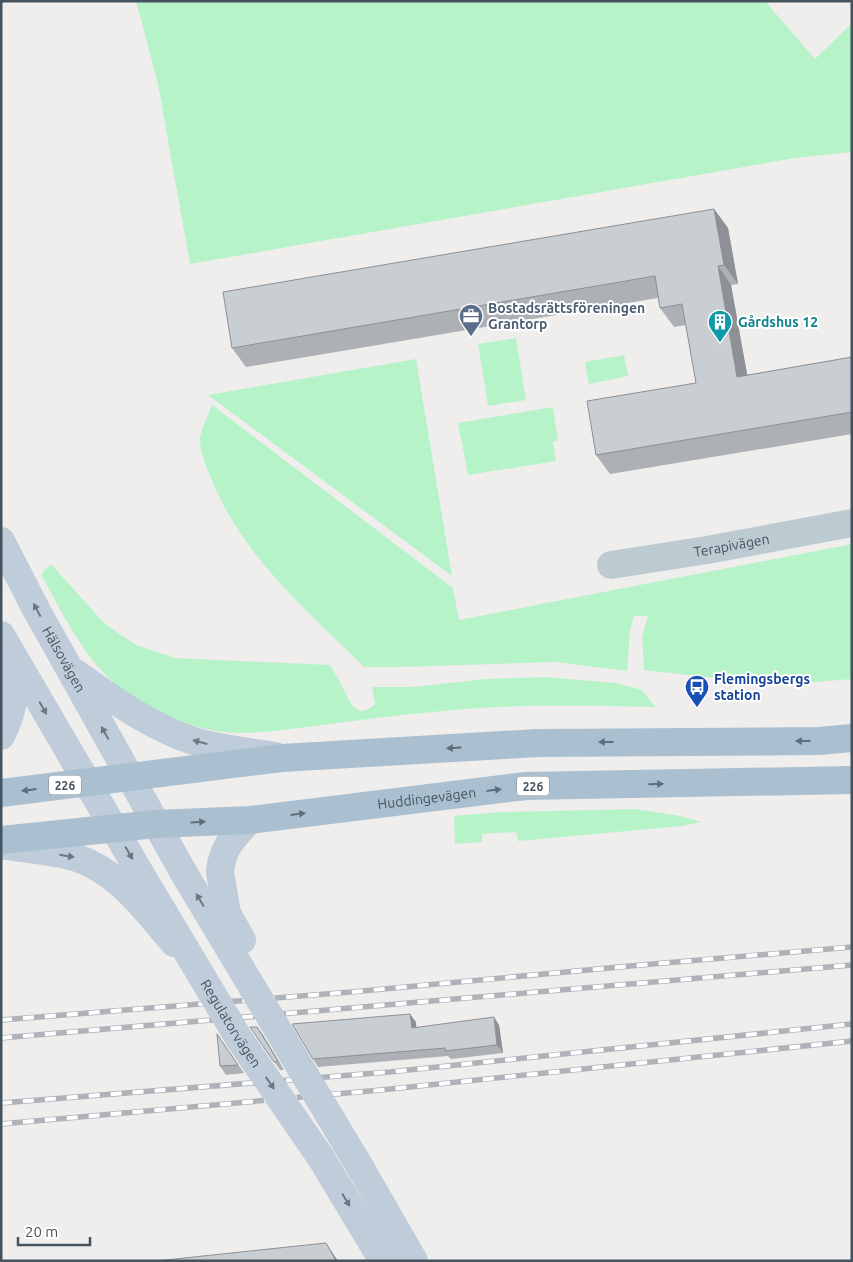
<svg xmlns="http://www.w3.org/2000/svg" width="853" height="1262" font-family="Ubuntu,sans-serif">
<style>
.green{fill:#b6f3c9}
.lines{fill:none;stroke-linecap:round;stroke-linejoin:round}
.street{stroke:#bccad1;stroke-width:28}
.secondary{stroke:#becdd9;stroke-width:28}
.primary{stroke:#aac0d0;stroke-width:28}
.rail-casing{stroke:#afb3b9;stroke-width:5.5}
.rail{stroke:#fff;stroke-width:4;stroke-dasharray:11;stroke-linecap:butt}
.secondary-bridge{stroke:#becdd9;stroke-width:28}
.wall{fill:#adb1b5}
.shaded-wall{fill:#8d9094}
.building{fill:#c9ced3;stroke:#8d9094}
.oneway{fill:#697882}
.oneway2{fill:#5e6e7a}
.labels{text-anchor:middle;dominant-baseline:central;stroke-width:4;stroke-linejoin:round;paint-order:stroke}
.shield{fill:#fff;stroke:#7c878e;stroke-width:1}
.shield-label{font-size:12px;font-weight:bold;fill:#44535d}
.service-label{font-size:14px;font-weight:bold;fill:#4e5e75;stroke:#fff;text-anchor:start}
.culture-label{font-size:14px;font-weight:bold;fill:#0d838f;stroke:#fff;text-anchor:start}
.street-label{font-size:14px;fill:#44535d;stroke:#fff}
.transit-label{font-size:14px;font-weight:bold;fill:#164399;stroke:#fff;text-anchor:start}
</style>
<rect width="100%" height="100%" fill="#f0eded"/>
<g class="green">
<path d="M 136,1 L 765,1 L 815,59 L 852,23 L 852,152 L 795,158 L 190,264 L 158,84 Z"/>
<path d="M 516,338 L 526,400 L 488,406 L 478,344 Z"/>
<path d="M 624,355 L 628,376 L 589,384 L 585,362 Z"/>
<path d="M 416,359 L 452,576 L 208,395 Z"/>
<path d="M 212,405 L 453,588 L 459,620 L 852,544 L 852,679 L 777,685 L 644,670 L 642,637 L 648,616 L 634,616 L 630,630 L 627,671 L 556,662 L 400,667 L 364,667 C 308,612 245,558 214,485 C 208,471 201,456 200,441 C 199,433 209,414 212,405 Z"/>
<path d="M 553,407 L 558,440 L 553,442 L 556,461 L 468,475 L 458,423 Z"/>
<path d="M 51,564 L 105,624 L 136,645 L 175,658 L 330,665 C 334,672 339,679 342,686 C 350,701 356,722 375,704 L 372,687 L 413,687 L 487,679 L 545,677 L 615,683 L 642,690 L 655,707 C 584,705 513,704 443,711 C 397,715 352,721 307,727 C 280,730 252,735 224,732 C 177,726 124,699 94,662 C 73,635 57,604 41,574 Z"/>
<path d="M 635,809 L 680,816 L 701,822 L 682,826 L 518,841 L 516,832 L 482,834 L 482,842 L 455,844 L 454,816 L 503,812 Z"/>
</g>
<g class="lines">
<path class="street" id="s1" d="M 611,565 L 707,550 L 852,523"/>
<g class="secondary">
<path id="s2" d="M 1,541 L 38,613 L 185,875"/>
<path d="M 1,635 L 143,878"/>
<path d="M 74,672 C 113,699 151,728 197,742 C 221,749 250,752 276,756"/>
<path d="M 1,736 C 15,708 17,690 9,659"/>
<path d="M 1,845 C 24,849 56,851 77,858 C 119,872 146,911 174,943"/>
<path d="M 220,872 C 222,847 234,837 250,820"/>
<path d="M 321,1158 L 383,1261"/>
<path d="M 360,1167 L 414,1261"/>
</g>
<g class="primary">
<path d="M 1,793 L 282,758 L 538,743 L 819,741 L 852,738"/>
<path id="s3" d="M 1,840 L 156,824 L 250,820 L 526,786 L 852,780"/>
</g>
<defs>
<g id="rail">
<path d="M 1,1020 L 351,992 L 641,965 L 852,947"/>
<path d="M 1,1038 L 852,965"/>
<path d="M 1,1103 L 389,1072 L 852,1024"/>
<path d="M 1,1124 L 381,1090 L 852,1041"/>
</g>
</defs>
<use href="#rail" class="rail-casing"/>
<use href="#rail" class="rail"/>
<g class="secondary-bridge">
<path d="M 220,872 L 227,913 L 242,940"/>
<path d="M 185,875 L 360,1167"/>
<path id="s4" d="M 143,878 L 238,1037 L 321,1158"/>
</g>
</g>
<g class="wall">
<path d="M 714,209 L 728,228 L 738,284 L 731,285 L 747,375 L 852,357 L 852,434 L 610,474 L 596,455 L 696,383 L 686,325 L 674,327 L 660,308 L 658,298 L 246,367 L 232,348 Z"/>
<path d="M 416,1022 L 416,1027 L 499,1025 L 503,1053 L 451,1059 L 448,1056 L 318,1067 L 313,1059 Z"/>
<path d="M 250,1027 L 257,1027 L 284,1070 L 280,1070 Z"/>
<path d="M 217,1034 L 244,1073 L 226,1075 L 220,1066 Z"/>
</g>
<g class="shaded-wall">
<path d="M 714,209 L 728,228 L 738,284 L 724,265 Z"/>
<path d="M 718,266 L 731,285 L 751,396 L 737,377 Z"/>
<path d="M 410,1014 L 416,1022 L 417,1036 L 412,1028 Z"/>
<path d="M 494,1017 L 499,1025 L 503,1053 L 497,1045 Z"/>
<path d="M 257,1027 L 263,1035 L 284,1070 L 278,1061 Z"/>
<path d="M 326,1243 L 338,1261 L 336,1261 Z"/>
</g>
<g class="building">
<path d="M 714,209 L 724,265 L 718,266 L 737,377 L 852,357 L 852,412 L 596,455 L 587,401 L 696,383 L 682,304 L 660,308 L 655,276 L 232,348 L 223,292 Z"/>
<path d="M 410,1014 L 412,1028 L 494,1017 L 497,1045 L 445,1051 L 445,1048 L 313,1059 L 292,1024 Z"/>
<path d="M 250,1027 L 257,1027 L 278,1061 L 274,1062 Z"/>
<path d="M 217,1034 L 219,1037 L 238,1065 L 220,1066 Z"/>
<path d="M 326,1243 L 336,1261 L 156,1261 Z"/>
</g>
<defs><path id="oneway-solid" d="M-6-.8H1V-3.2L6.5 0L1 3.2V.8H-6Z" transform="scale(1.25)"/></defs>
<g class="oneway">
<use href="#oneway-solid" transform="translate(37 610) rotate(-118)"/>
<use href="#oneway-solid" transform="translate(43 708) rotate(60)"/>
<use href="#oneway-solid" transform="translate(105 733) rotate(-119)"/>
<use href="#oneway-solid" transform="translate(200 742) rotate(-165)"/>
<use href="#oneway-solid" transform="translate(129 853) rotate(60)"/>
<use href="#oneway-solid" transform="translate(67 856) rotate(9)"/>
<use href="#oneway-solid" transform="translate(200 900) rotate(-121)"/>
<use href="#oneway-solid" transform="translate(270 1083) rotate(55)"/>
<use href="#oneway-solid" transform="translate(346 1200) rotate(59)"/>
</g>
<g class="oneway2">
<use href="#oneway-solid" transform="translate(803 741) rotate(180)"/>
<use href="#oneway-solid" transform="translate(606 742) rotate(180)"/>
<use href="#oneway-solid" transform="translate(454 748) rotate(177)"/>
<use href="#oneway-solid" transform="translate(656 784) rotate(-1)"/>
<use href="#oneway-solid" transform="translate(29 790) rotate(173)"/>
<use href="#oneway-solid" transform="translate(494 790) rotate(-7)"/>
<use href="#oneway-solid" transform="translate(298 814) rotate(-7)"/>
<use href="#oneway-solid" transform="translate(198 822) rotate(-3)"/>
</g>
<defs>
<symbol id="office-pin" viewBox="-11 -11 22 30"><path d="M0 17L-7.5 6A9.5 9.5 0 1 1 7.5 6Z" fill="#5c6f8a" stroke="#fff"/><path d="M-6-3h4V-5.5h4V-3h4V5H-6ZM-1-4.5V-3h2v-1.5ZM-6 0V1H6V0Z" fill="#fff"/></symbol>
<symbol id="building-pin" viewBox="-11 -11 22 30"><path d="M0 17L-7.5 6A9.5 9.5 0 1 1 7.5 6Z" fill="#0f9aa8" stroke="#fff"/><path d="M-4-6H4V6H1V3H-1V6H-4ZM-2.5-4.3h1.7v1.8h-1.7ZM.8-4.3h1.7v1.8H.8ZM-2.5-1h1.7V.8h-1.7ZM.8-1h1.7V.8H.8Z" fill="#fff"/></symbol>
<symbol id="bus-pin" viewBox="-11 -11 22 30"><path d="M0 17L-7.5 6A9.5 9.5 0 1 1 7.5 6Z" fill="#1a4fb4" stroke="#fff"/><path d="M-5-6H5V4H4V6H2V4H-2V6H-4V4H-5ZM-3.5-4V0h7V-4ZM-3.5 1.2v1.5H-2V1.2ZM2 1.2v1.5H3.5V1.2Z" fill="#fff"/></symbol>
</defs>
<g fill-rule="evenodd">
<use href="#office-pin" x="457" y="302" width="28" height="38"/>
<use href="#building-pin" x="706" y="308" width="28" height="38"/>
<use href="#bus-pin" x="683" y="673" width="28" height="38"/>
</g>
<g class="labels">
<g class="shield">
<rect x="49" y="775.5" width="32" height="19" rx="4"/>
<rect x="517" y="776.5" width="32" height="19" rx="4"/>
</g>
<g class="shield-label">
<text x="65" y="785">226</text>
<text x="533" y="786">226</text>
</g>
<g class="service-label">
<text x="488" y="308">Bostadsrättsföreningen<tspan x="488" dy="16">Grantorp</tspan></text>
</g>
<g class="culture-label">
<text x="738" y="322">Gårdshus 12</text>
</g>
<g class="street-label">
<text stroke="none"><textPath href="#s1" startOffset="122">Terapivägen</textPath></text>
<text stroke="none"><textPath href="#s2" startOffset="134">Hälsovägen</textPath></text>
<text stroke="none"><textPath href="#s3" startOffset="428">Huddingevägen</textPath></text>
<text stroke="none"><textPath href="#s4" startOffset="170">Regulatorvägen</textPath></text>
</g>
<g class="transit-label">
<text x="714" y="679">Flemingsbergs<tspan x="714" dy="16">station</tspan></text>
</g>
</g>
<rect width="853" height="1262" fill="none" stroke="#44535d" stroke-width="5"/>
<path d="M18 1237v8h72v-8" fill="none" stroke="#44535d" stroke-width="2.5"/>
<text x="25" y="1237" font-size="15" fill="#44535d" stroke="#ffffff" stroke-width="4" paint-order="stroke">20 m</text>
</svg>
